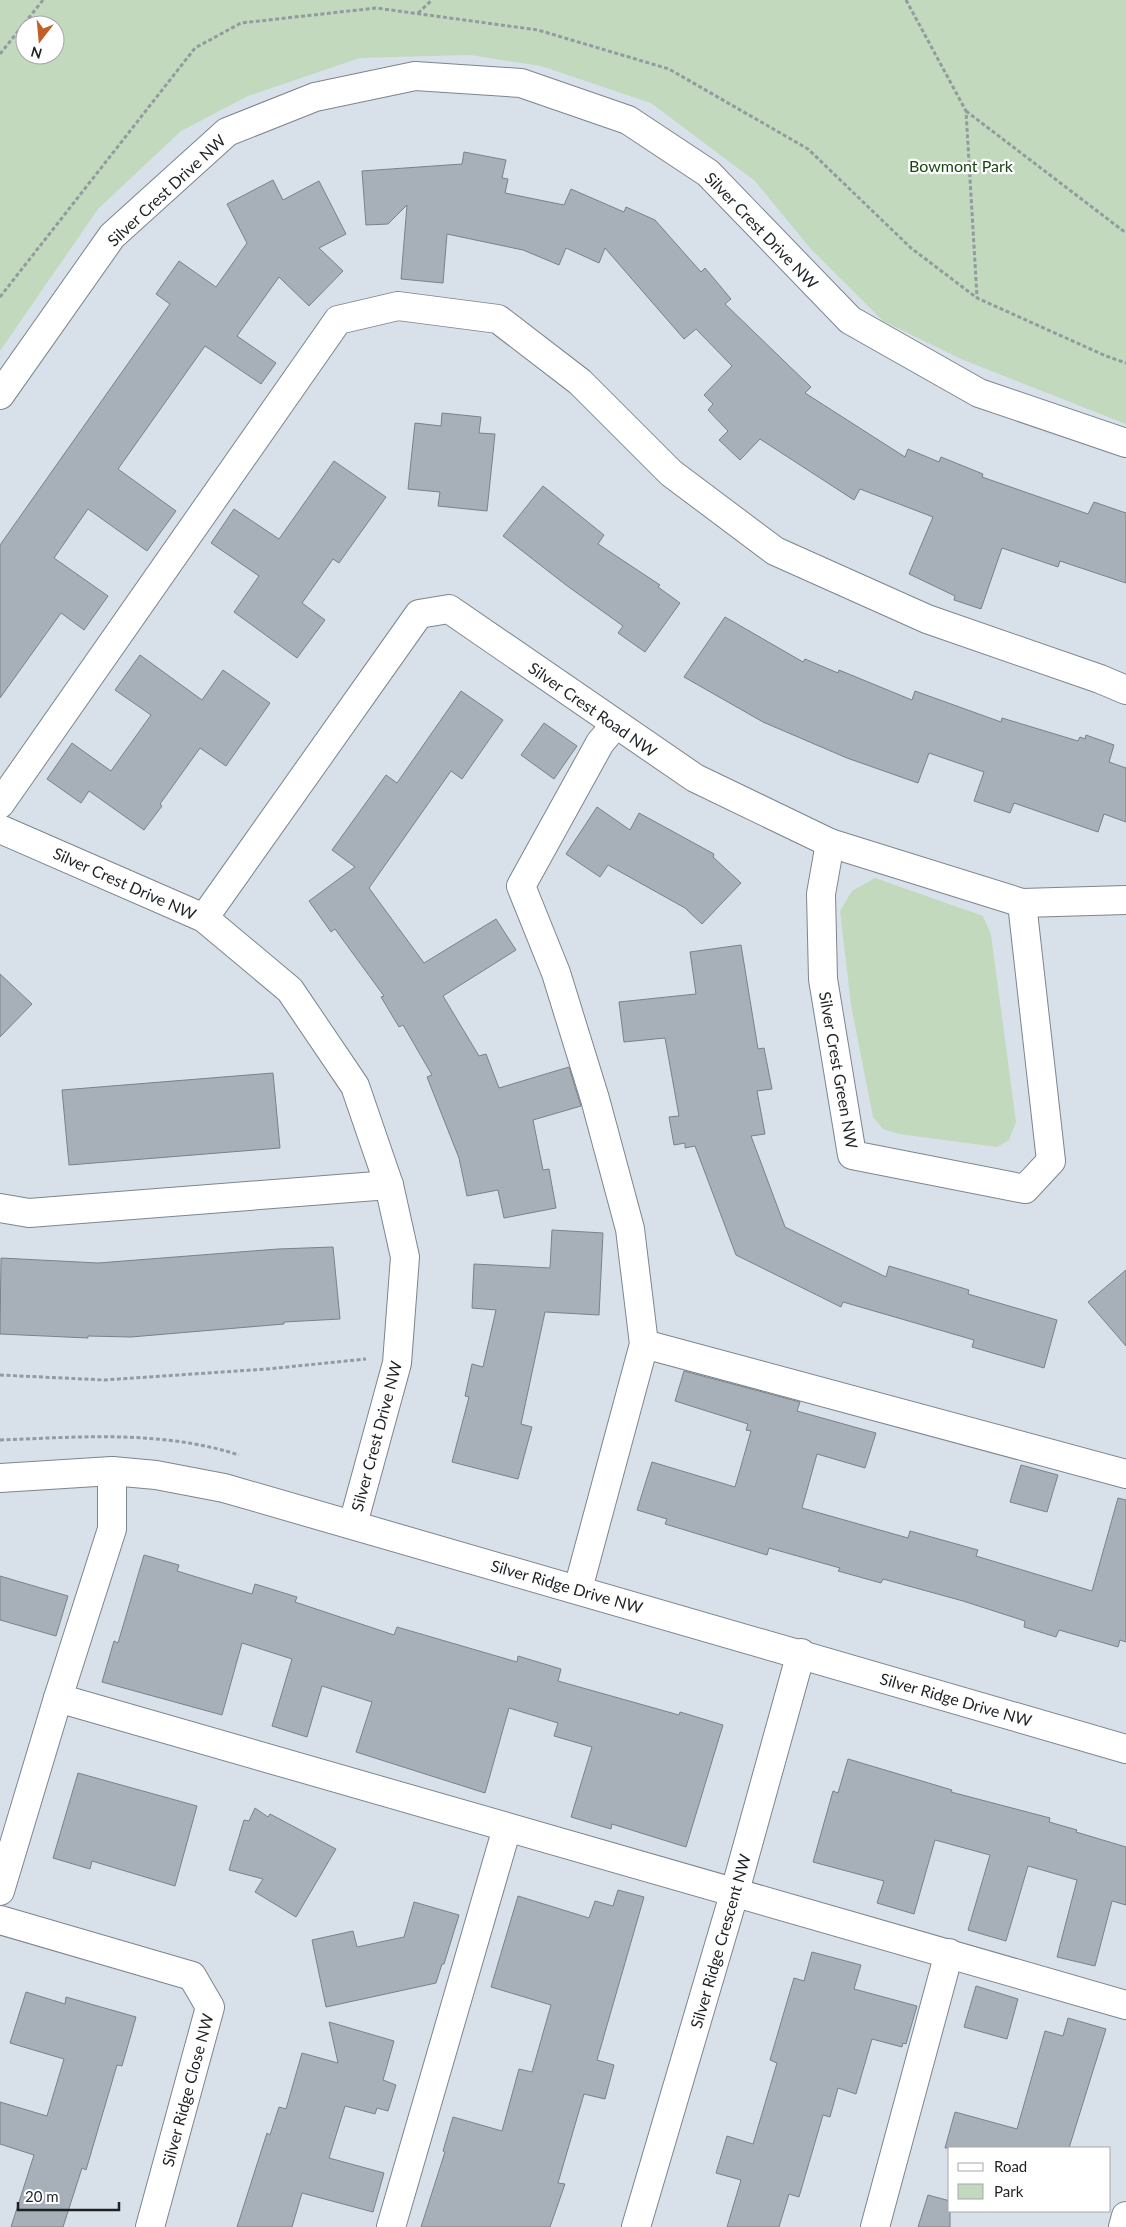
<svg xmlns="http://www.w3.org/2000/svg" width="1126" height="2227" font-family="Lato,sans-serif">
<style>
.green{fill:#c2d9be;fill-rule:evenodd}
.building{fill:#a7b0b8;stroke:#798189}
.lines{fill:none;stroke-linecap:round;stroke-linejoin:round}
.minor-casing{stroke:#7d858d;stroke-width:30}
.path{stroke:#949aa1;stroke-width:3;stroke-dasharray:4 2.5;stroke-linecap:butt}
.minor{stroke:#fff;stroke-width:28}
.labels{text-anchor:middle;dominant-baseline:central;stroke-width:4.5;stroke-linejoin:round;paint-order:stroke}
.park-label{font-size:16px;fill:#1a4715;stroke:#fff}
.street-label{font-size:16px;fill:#1f2225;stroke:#fff}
</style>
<rect width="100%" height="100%" fill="#d8e1ea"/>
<g class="green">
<path d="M 0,0 L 1126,0 L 1126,424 L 961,359 L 883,321 L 810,248 L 755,181 L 651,103 L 541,66 L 470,55 L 360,58 L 248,96 L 181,131 L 98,209 L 0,351 ZM 25,25 L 55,25 L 55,55 L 25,55 Z"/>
<path d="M 875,878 L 983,916 L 991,935 L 1016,1122 L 1009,1140 L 997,1147 L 899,1134 L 883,1129 L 873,1117 L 851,1005 L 840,911 L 852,891 Z"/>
</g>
<g class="building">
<path d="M 464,152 L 506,160 L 502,178 L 508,179 L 505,193 L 564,205 L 571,189 L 624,212 L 626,207 L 655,220 L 701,272 L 705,268 L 731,299 L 725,304 L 811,387 L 805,393 L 905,457 L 908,449 L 939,462 L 941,457 L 983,474 L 982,477 L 1088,514 L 1094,502 L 1126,513 L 1126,583 L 1060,561 L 1058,567 L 1002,548 L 981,609 L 954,600 L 955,596 L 909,574 L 933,517 L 860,489 L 854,500 L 760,439 L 740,460 L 719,440 L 728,431 L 708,410 L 713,404 L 704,395 L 732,366 L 696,329 L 684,339 L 605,248 L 599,263 L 566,248 L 559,265 L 523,250 L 447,234 L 443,283 L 401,279 L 407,205 L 388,224 L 366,225 L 362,171 L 462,164 Z"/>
<path d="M 273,180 L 283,200 L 319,181 L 346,234 L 319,248 L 343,271 L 309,306 L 279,277 L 237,336 L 276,363 L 261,384 L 205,346 L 118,469 L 176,511 L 147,551 L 88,509 L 54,558 L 108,596 L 84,630 L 61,613 L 0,698 L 0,545 L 170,304 L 156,294 L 179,261 L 216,287 L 247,243 L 227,204 Z"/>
<path d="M 442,413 L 481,417 L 479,433 L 495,434 L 487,511 L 438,506 L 440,492 L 408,489 L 415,423 L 441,426 Z"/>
<path d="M 334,461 L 386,497 L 339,563 L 333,559 L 302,603 L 325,620 L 297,658 L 234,612 L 259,576 L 211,543 L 234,509 L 279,539 Z"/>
<path d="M 543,486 L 604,535 L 598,544 L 660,585 L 658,587 L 680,603 L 645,652 L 618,633 L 623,626 L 566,585 L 503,536 Z"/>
<path d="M 725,617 L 803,662 L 805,659 L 838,673 L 839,670 L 912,700 L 915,691 L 1001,722 L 1002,718 L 1078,741 L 1080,737 L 1085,739 L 1086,735 L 1114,745 L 1109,762 L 1126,768 L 1126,822 L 1104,814 L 1098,832 L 1014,803 L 1010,813 L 974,801 L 984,772 L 929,753 L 918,783 L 847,758 L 763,722 L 684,677 Z"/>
<path d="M 140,655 L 202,700 L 223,670 L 270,703 L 226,766 L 200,748 L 160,804 L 162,806 L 144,830 L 89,791 L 81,803 L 47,779 L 72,743 L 111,771 L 151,715 L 115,690 Z"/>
<path d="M 461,691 L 503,720 L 462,779 L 451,771 L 369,888 L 424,963 L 496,919 L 516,950 L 443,996 L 479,1056 L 486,1054 L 499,1088 L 569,1067 L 581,1106 L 533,1120 L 543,1170 L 549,1169 L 556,1208 L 504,1218 L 498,1190 L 467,1196 L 459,1158 L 427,1077 L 432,1075 L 403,1025 L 399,1027 L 381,997 L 384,996 L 335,929 L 331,932 L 309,901 L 355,867 L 332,850 L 386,775 L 397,783 Z"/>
<path d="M 544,723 L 577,746 L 554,779 L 521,755 Z"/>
<path d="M 597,807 L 630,830 L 639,813 L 714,854 L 713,857 L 741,883 L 702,924 L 685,908 L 608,865 L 600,877 L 566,854 Z"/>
<path d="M 741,945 L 758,1049 L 764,1048 L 772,1089 L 757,1091 L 765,1134 L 751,1136 L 785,1227 L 886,1277 L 889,1266 L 969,1290 L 968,1294 L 1057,1320 L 1044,1368 L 972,1347 L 974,1340 L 843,1302 L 841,1307 L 736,1255 L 695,1146 L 685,1148 L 685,1143 L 674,1145 L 669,1117 L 679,1116 L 665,1038 L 624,1042 L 619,1002 L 696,994 L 690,952 Z"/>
<path d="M 0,974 L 32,1004 L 0,1037 Z"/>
<path d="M 273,1073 L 280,1148 L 69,1165 L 62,1090 Z"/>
<path d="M 552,1230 L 603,1233 L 599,1315 L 545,1312 L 521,1424 L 532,1427 L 518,1479 L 452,1462 L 469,1397 L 465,1396 L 472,1364 L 483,1367 L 496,1310 L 472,1308 L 474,1264 L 550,1268 Z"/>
<path d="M 333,1247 L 340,1319 L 284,1322 L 284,1324 L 131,1337 L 88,1336 L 88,1338 L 0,1334 L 1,1258 L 98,1263 L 278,1249 Z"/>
<path d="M 1126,1270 L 1126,1346 L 1088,1302 Z"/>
<path d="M 684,1371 L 800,1402 L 797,1411 L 876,1433 L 865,1468 L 817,1454 L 802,1508 L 908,1538 L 910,1531 L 978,1550 L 976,1556 L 1092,1591 L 1118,1498 L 1126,1500 L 1126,1642 L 1120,1640 L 1118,1647 L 1059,1630 L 1056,1637 L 1024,1627 L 1025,1621 L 963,1601 L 883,1579 L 881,1583 L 838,1571 L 840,1568 L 769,1548 L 767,1555 L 665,1524 L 667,1519 L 637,1510 L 652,1462 L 735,1487 L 751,1431 L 746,1430 L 748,1424 L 675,1401 Z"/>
<path d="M 1021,1465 L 1058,1475 L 1047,1512 L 1010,1502 Z"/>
<path d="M 144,1555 L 179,1565 L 177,1571 L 252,1594 L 255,1584 L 297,1597 L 295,1602 L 394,1635 L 397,1627 L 517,1662 L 518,1656 L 561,1669 L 558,1681 L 679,1715 L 680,1712 L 723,1725 L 686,1847 L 612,1824 L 611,1829 L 571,1817 L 592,1747 L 554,1736 L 558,1723 L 509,1708 L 485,1793 L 356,1752 L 372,1702 L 322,1686 L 307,1737 L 272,1726 L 292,1659 L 242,1643 L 222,1715 L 102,1682 L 114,1641 L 118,1643 Z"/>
<path d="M 0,1576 L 68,1596 L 56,1636 L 0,1620 Z"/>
<path d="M 848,1759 L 952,1790 L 951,1792 L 1050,1818 L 1049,1822 L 1077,1830 L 1076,1832 L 1126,1847 L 1126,1905 L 1112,1901 L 1095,1966 L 1057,1957 L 1077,1880 L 1028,1866 L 1006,1941 L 968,1930 L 990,1855 L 935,1840 L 914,1914 L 877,1903 L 884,1881 L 813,1862 L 833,1791 L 838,1793 Z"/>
<path d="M 78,1773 L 197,1806 L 175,1886 L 92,1861 L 90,1869 L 53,1858 Z"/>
<path d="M 255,1808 L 268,1817 L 270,1814 L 336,1849 L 296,1917 L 255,1892 L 263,1879 L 229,1870 L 244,1820 L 249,1821 Z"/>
<path d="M 618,1890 L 644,1897 L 597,2060 L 614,2065 L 605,2099 L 584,2094 L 558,2183 L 565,2184 L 550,2227 L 421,2227 L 445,2152 L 443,2151 L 453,2117 L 502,2131 L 519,2069 L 532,2072 L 551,2005 L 491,1987 L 518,1896 L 589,1918 L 595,1901 L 613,1906 Z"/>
<path d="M 414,1902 L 459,1915 L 444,1964 L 442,1964 L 436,1983 L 326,2007 L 312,1940 L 353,1931 L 357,1947 L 404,1937 Z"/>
<path d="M 812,1952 L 861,1965 L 854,1989 L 917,2006 L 906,2044 L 903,2043 L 902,2047 L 872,2039 L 856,2094 L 838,2088 L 830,2117 L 823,2115 L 799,2197 L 789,2194 L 779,2227 L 727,2227 L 741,2180 L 716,2173 L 727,2136 L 753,2144 L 777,2063 L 770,2060 L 794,1978 L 804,1981 Z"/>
<path d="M 976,1986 L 1018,1999 L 1007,2039 L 964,2027 Z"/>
<path d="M 26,1992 L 65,2004 L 66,1997 L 136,2017 L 122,2066 L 117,2065 L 86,2170 L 82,2168 L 63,2227 L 11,2227 L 34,2155 L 0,2144 L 0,2102 L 47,2116 L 64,2059 L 10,2043 Z"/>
<path d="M 1068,2018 L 1106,2029 L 1069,2148 L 945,2148 L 955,2112 L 1017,2129 L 1045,2031 L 1063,2036 Z"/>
<path d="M 329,2022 L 394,2041 L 383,2080 L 396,2085 L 388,2111 L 377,2108 L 375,2114 L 345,2106 L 329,2158 L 384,2173 L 373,2212 L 302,2193 L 292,2227 L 237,2227 L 267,2133 L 270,2135 L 279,2107 L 286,2109 L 302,2053 L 338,2063 Z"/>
<path d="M 928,2195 L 950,2201 L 950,2227 L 918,2227 Z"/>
</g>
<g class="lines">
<defs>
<g id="minor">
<path d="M 0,395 L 112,236 L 227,132 L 315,97 L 415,76 L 521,83 L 628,120 L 708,173 L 850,320 L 979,393 L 1126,443"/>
<path d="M 0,804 L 338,320 L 398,306 L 498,319 L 580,382 L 671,473 L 775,551 L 927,619 L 1100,679 L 1126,690"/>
<path d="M 0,829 L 204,918 L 290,990 L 355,1086 L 389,1185 L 405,1257 L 397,1363 L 353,1524"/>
<path d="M 830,843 L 821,894 L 823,979 L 852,1155 L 1025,1189 L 1051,1161 L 1022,903"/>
<path d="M 204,918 L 419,614 L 449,609 L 695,778 L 830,843 L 1022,903 L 1126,900"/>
<path d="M 0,1208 L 29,1213 L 389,1185"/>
<path d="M 644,1344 L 1126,1474"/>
<path d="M 0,1478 L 112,1471 L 156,1475 L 224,1488 L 1126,1749"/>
<path d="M 578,1589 L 644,1344 L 630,1229 L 595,1099 L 556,973 L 521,886 L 600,743 L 615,725"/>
<path d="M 58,1698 L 1126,2005"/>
<path d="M 0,1891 L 58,1698 L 112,1529 L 112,1471"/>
<path d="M 0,1920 L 192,1976 L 210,2007 L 150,2227"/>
<path d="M 391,2227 L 507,1828"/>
<path d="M 636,2227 L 735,1891 L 801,1653"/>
<path d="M 875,2227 L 949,1953"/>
<path d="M 1123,2227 L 1126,2216"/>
</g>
</defs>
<use href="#minor" class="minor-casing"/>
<g class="path">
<path d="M 906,0 L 966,111 L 977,297"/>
<path d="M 418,13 L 432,0"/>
<path d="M 0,54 L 43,0"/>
<path d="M 966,111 L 1126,233"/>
<path d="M 0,297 L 195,48 L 241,23 L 376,8 L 538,30 L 669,69 L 808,149 L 911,248 L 977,298 L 1106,356 L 1126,363"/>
<path d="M 0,1375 L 104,1380 L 267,1369 L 366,1359"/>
<path d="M 0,1440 C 80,1437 162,1430 239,1455"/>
</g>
<use href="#minor" class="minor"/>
</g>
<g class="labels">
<g class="park-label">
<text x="961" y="165">Bowmont Park</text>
</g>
<g class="street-label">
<text transform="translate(166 190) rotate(-43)">Silver Crest Drive NW</text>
<text transform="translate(762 230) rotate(46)">Silver Crest Drive NW</text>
<text transform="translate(593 709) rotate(35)">Silver Crest Road NW</text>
<text transform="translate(125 883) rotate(24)">Silver Crest Drive NW</text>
<text transform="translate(839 1070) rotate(80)">Silver Crest Green NW</text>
<text transform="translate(376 1436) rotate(-75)">Silver Crest Drive NW</text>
<text transform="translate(567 1586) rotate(16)">Silver Ridge Drive NW</text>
<text transform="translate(956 1699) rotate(16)">Silver Ridge Drive NW</text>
<text transform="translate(720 1941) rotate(-74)">Silver Ridge Crescent NW</text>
<text transform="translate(187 2090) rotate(-75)">Silver Ridge Close NW</text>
</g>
</g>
<rect x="948" y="2147" width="162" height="65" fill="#ffffff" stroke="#a5a7a8"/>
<rect x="958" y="2163" width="25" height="8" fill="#ffffff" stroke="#a5a7a8"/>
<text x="994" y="2172" font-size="15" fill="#1f2225">Road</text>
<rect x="958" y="2184" width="25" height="15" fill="#c2d9be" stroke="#a5a7a8"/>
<text x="994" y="2197" font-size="15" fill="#1f2225">Park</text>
<g transform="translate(40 40) rotate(196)"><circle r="24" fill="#ffffff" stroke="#a5a7a8"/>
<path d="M0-4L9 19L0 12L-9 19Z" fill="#c25e27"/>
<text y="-8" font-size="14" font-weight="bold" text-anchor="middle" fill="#1f2225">N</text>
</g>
<path d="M18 2202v8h101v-8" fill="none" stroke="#1f2225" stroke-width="2.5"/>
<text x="25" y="2202" font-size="15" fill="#1f2225" stroke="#ffffff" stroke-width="4" paint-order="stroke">20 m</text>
</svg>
